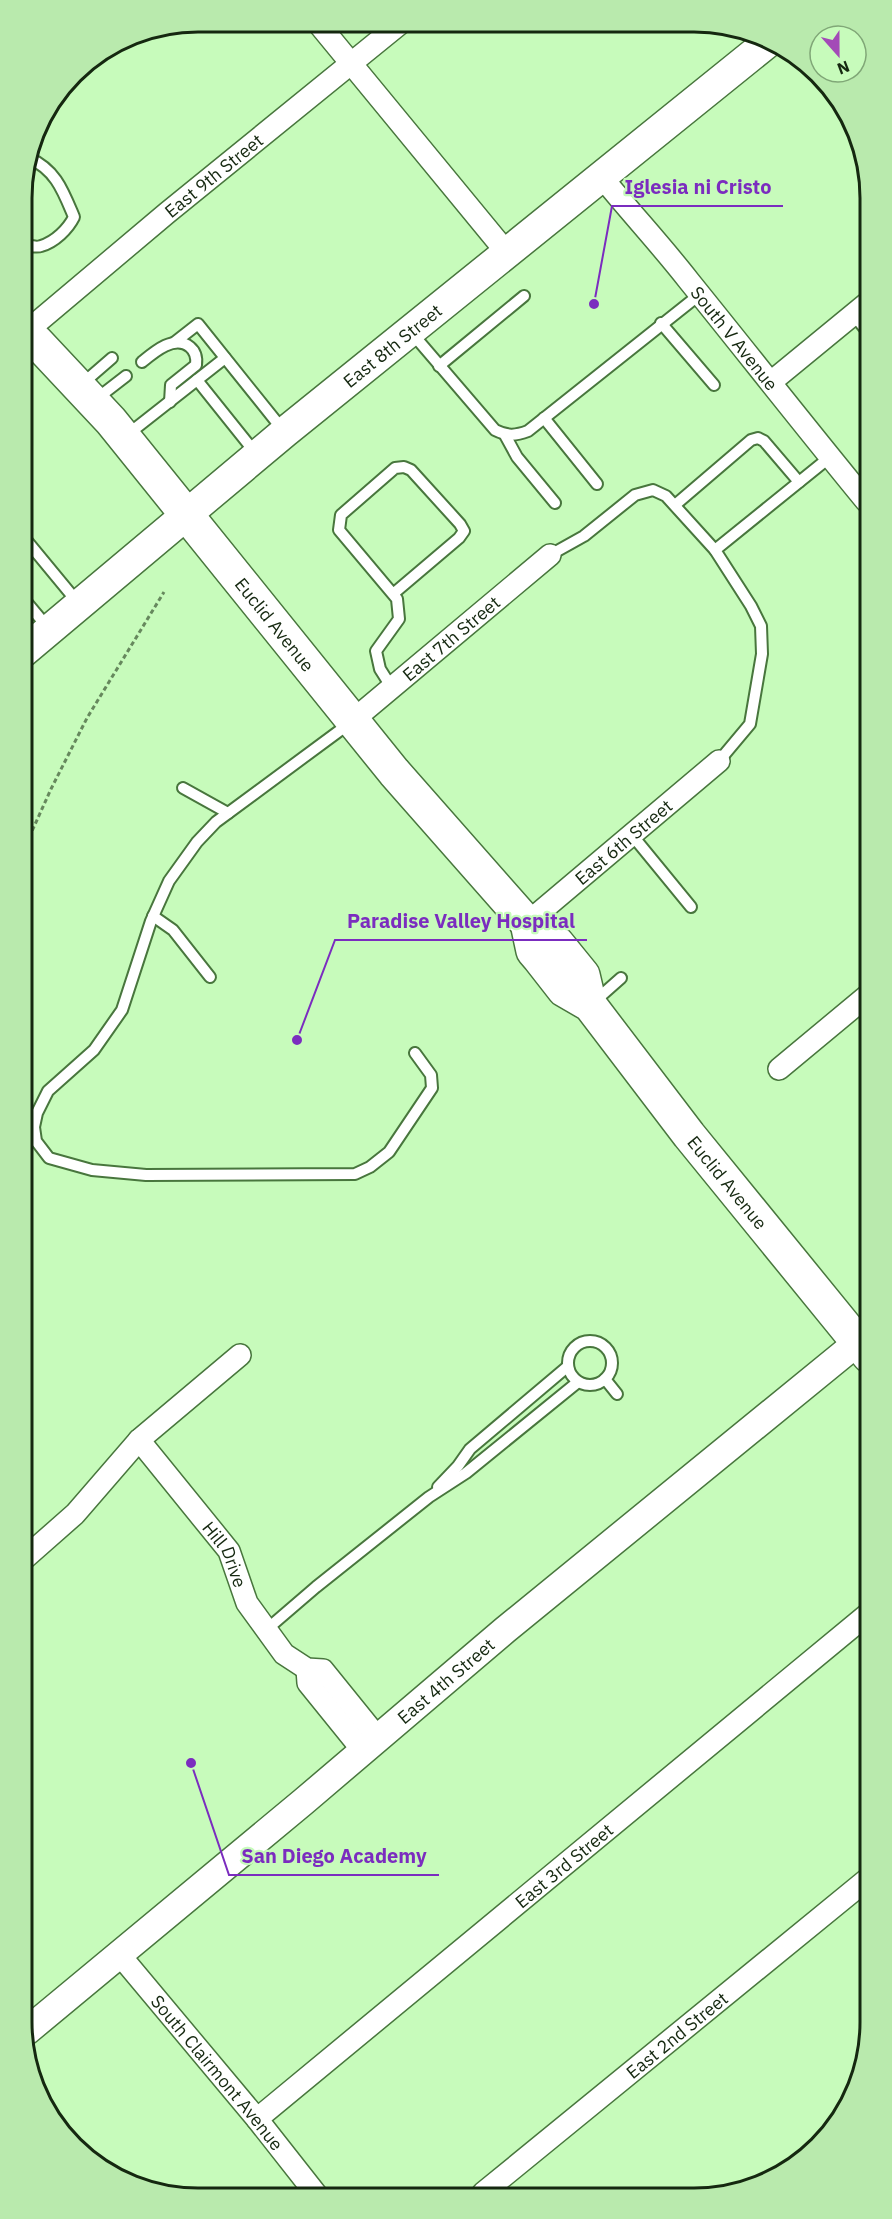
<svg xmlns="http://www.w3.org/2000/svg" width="892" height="2219" font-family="'IBM Plex Sans',sans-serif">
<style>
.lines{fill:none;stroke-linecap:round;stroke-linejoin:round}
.service-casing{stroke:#48763d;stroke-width:14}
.minor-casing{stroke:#48763d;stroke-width:24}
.tertiary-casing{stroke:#48763d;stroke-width:30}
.secondary-casing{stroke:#48763d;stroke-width:33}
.primary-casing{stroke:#48763d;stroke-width:36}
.path{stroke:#66885d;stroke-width:3;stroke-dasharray:4.5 3;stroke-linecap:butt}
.service{stroke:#fff;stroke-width:10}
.minor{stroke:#fff;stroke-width:21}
.tertiary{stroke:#fff;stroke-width:27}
.secondary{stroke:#fff;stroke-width:30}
.primary{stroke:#fff;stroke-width:33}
.labels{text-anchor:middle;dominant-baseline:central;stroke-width:4.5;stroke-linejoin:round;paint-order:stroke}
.street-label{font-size:18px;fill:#152810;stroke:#c7fbbb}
.rim{fill:none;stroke:#152810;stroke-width:3}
.leader{fill:none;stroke:#7b2cbf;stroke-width:2}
.callout-dot{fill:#7b2cbf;stroke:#c7fbbb;stroke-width:2}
.callout-label{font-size:20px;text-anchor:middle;font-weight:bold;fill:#7b2cbf;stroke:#c7fbbb;stroke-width:4.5;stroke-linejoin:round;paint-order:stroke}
</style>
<rect width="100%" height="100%" fill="#c7fbbb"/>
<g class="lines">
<defs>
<g id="service">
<path d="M 22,245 C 27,245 36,248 41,246 C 55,242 68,229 74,217 C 63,191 56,170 29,158"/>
<path d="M 853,314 L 866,330"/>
<path d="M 661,323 L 714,385"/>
<path d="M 411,332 L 495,430 C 507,436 515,436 528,431 L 699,295"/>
<path d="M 175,342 L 198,324 L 283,430"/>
<path d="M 142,362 C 154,352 175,334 190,347 C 196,352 197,358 196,365 L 171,385 L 170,402"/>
<path d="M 439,366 L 524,296"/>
<path d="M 197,380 L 225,358"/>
<path d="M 82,384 L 112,358"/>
<path d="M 95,400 L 126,376"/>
<path d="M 544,418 L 597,484"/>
<path d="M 127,435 L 197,380 L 257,455"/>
<path d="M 505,435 L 517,457 L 555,503"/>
<path d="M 675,505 L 751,440 L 758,438 L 764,441 L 799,482"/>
<path d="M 22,535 L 79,604"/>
<path d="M 550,555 L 584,536 L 635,495 L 653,490 L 666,496 L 715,550"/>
<path d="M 23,598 L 49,629"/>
<path d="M 392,688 L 380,669 L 376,651 L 399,619 L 397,599 L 339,530 L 341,515 L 395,468 L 404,467 L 411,470 L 460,524 L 464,531 L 459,538 L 393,594"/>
<path d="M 350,723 L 216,822 L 197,842 L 169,881 L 151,921 L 122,1010 L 94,1050 L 48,1091 L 37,1113 L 34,1127 L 36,1141 L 49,1158 L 92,1170 L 146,1175 L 355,1174 L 370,1167 L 389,1152 L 432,1088 L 431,1075 L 415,1053"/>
<path d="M 719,761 L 750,724 L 762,654 L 761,626 L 751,606 L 715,550 L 830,457"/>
<path d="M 183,788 L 228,813"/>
<path d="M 632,835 L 691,907"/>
<path d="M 153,916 L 173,930 L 210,977"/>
<path d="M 595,1001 L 621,978"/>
<circle cx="590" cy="1363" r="22"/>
<path d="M 605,1379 L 617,1394"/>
<path d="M 438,1487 L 458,1466 L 470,1449 L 567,1367"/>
<path d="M 266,1630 L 316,1587 L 429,1497 L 466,1473 L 578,1382"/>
</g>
<g id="minor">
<path d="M 317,22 L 507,253"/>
<path id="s1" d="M 601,176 C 630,212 661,245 689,281 C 748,354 806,428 866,501"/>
<path id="s2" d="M 27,331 L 167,213 L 402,22"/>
<path d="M 771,382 L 866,304"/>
<path id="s3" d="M 352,721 L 550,555"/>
<path id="s4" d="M 527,923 L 719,761"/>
<path d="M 779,1069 L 868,995"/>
<path id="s5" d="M 139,1440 L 229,1551 L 247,1603 L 284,1654 L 307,1669 L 323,1670 L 378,1738"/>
<path d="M 25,1558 L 75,1514 L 139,1440 L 240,1355"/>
<path d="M 307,1669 L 308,1683 L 363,1751"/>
<path id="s6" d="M 119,1954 L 257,2119 L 316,2194"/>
<path id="s7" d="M 257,2119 L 869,1613"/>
<path id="s8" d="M 483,2193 L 870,1877"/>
</g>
<g id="tertiary">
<path id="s9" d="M 27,2031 L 303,1802 L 505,1630 L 869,1333"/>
</g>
<g id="secondary">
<path id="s10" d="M 23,652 L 285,432 L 767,43"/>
</g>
<g id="primary">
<path id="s11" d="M 22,328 L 36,341 L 111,421 L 394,772 L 527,923 L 557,943 L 583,975 L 590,1005"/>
<path id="s12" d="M 527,923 L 533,951 L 539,958 L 564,990 L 590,1005 L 689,1135 L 869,1356"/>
</g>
</defs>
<use href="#service" class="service-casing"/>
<use href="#minor" class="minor-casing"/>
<use href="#tertiary" class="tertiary-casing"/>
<use href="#secondary" class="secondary-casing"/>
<use href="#primary" class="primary-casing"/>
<path class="path" d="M 23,851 L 51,789 L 87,718 L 164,592"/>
<use href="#service" class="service"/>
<use href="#minor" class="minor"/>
<use href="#tertiary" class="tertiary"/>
<use href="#secondary" class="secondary"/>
<use href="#primary" class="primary"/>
</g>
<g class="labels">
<g class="street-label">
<text stroke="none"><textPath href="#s2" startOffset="243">East 9th Street</textPath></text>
<text stroke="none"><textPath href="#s1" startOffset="210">South V Avenue</textPath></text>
<text stroke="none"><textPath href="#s10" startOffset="480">East 8th Street</textPath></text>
<text stroke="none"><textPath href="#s11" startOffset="390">Euclid Avenue</textPath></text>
<text stroke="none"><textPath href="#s3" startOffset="129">East 7th Street</textPath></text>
<text stroke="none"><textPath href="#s4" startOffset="126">East 6th Street</textPath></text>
<text stroke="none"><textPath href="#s12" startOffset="333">Euclid Avenue</textPath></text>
<text stroke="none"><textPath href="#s5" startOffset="144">Hill Drive</textPath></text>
<text stroke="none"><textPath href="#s9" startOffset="546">East 4th Street</textPath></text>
<text stroke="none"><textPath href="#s7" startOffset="398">East 3rd Street</textPath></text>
<text stroke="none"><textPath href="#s8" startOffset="250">East 2nd Street</textPath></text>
<text stroke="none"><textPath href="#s6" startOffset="154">South Clairmont Avenue</textPath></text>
</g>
</g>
<path d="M0 0H892V2219H0ZM198 32H694A166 166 0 0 1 860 198V2022A166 166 0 0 1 694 2188H198A166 166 0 0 1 32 2022V198A166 166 0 0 1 198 32Z" fill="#b9eaad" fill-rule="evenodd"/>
<path class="rim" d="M198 32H694A166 166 0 0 1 860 198V2022A166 166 0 0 1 694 2188H198A166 166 0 0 1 32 2022V198A166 166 0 0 1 198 32Z"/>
<path class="leader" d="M594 304L612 206H783M297 1040L335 940H587M191 1763L229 1875H439"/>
<g class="callout-dot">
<circle cx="594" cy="304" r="6"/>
<circle cx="297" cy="1040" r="6"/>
<circle cx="191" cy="1763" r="6"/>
</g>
<g class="callout-label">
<text x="698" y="194">Iglesia ni Cristo</text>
<text x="461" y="928">Paradise Valley Hospital</text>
<text x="334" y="1863">San Diego Academy</text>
</g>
<g transform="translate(838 54) rotate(159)"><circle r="28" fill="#c7fbbb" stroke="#80a777" stroke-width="1.5"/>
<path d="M0-4.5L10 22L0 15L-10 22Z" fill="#a34ab7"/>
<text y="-9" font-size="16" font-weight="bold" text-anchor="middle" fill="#152810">N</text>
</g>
</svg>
